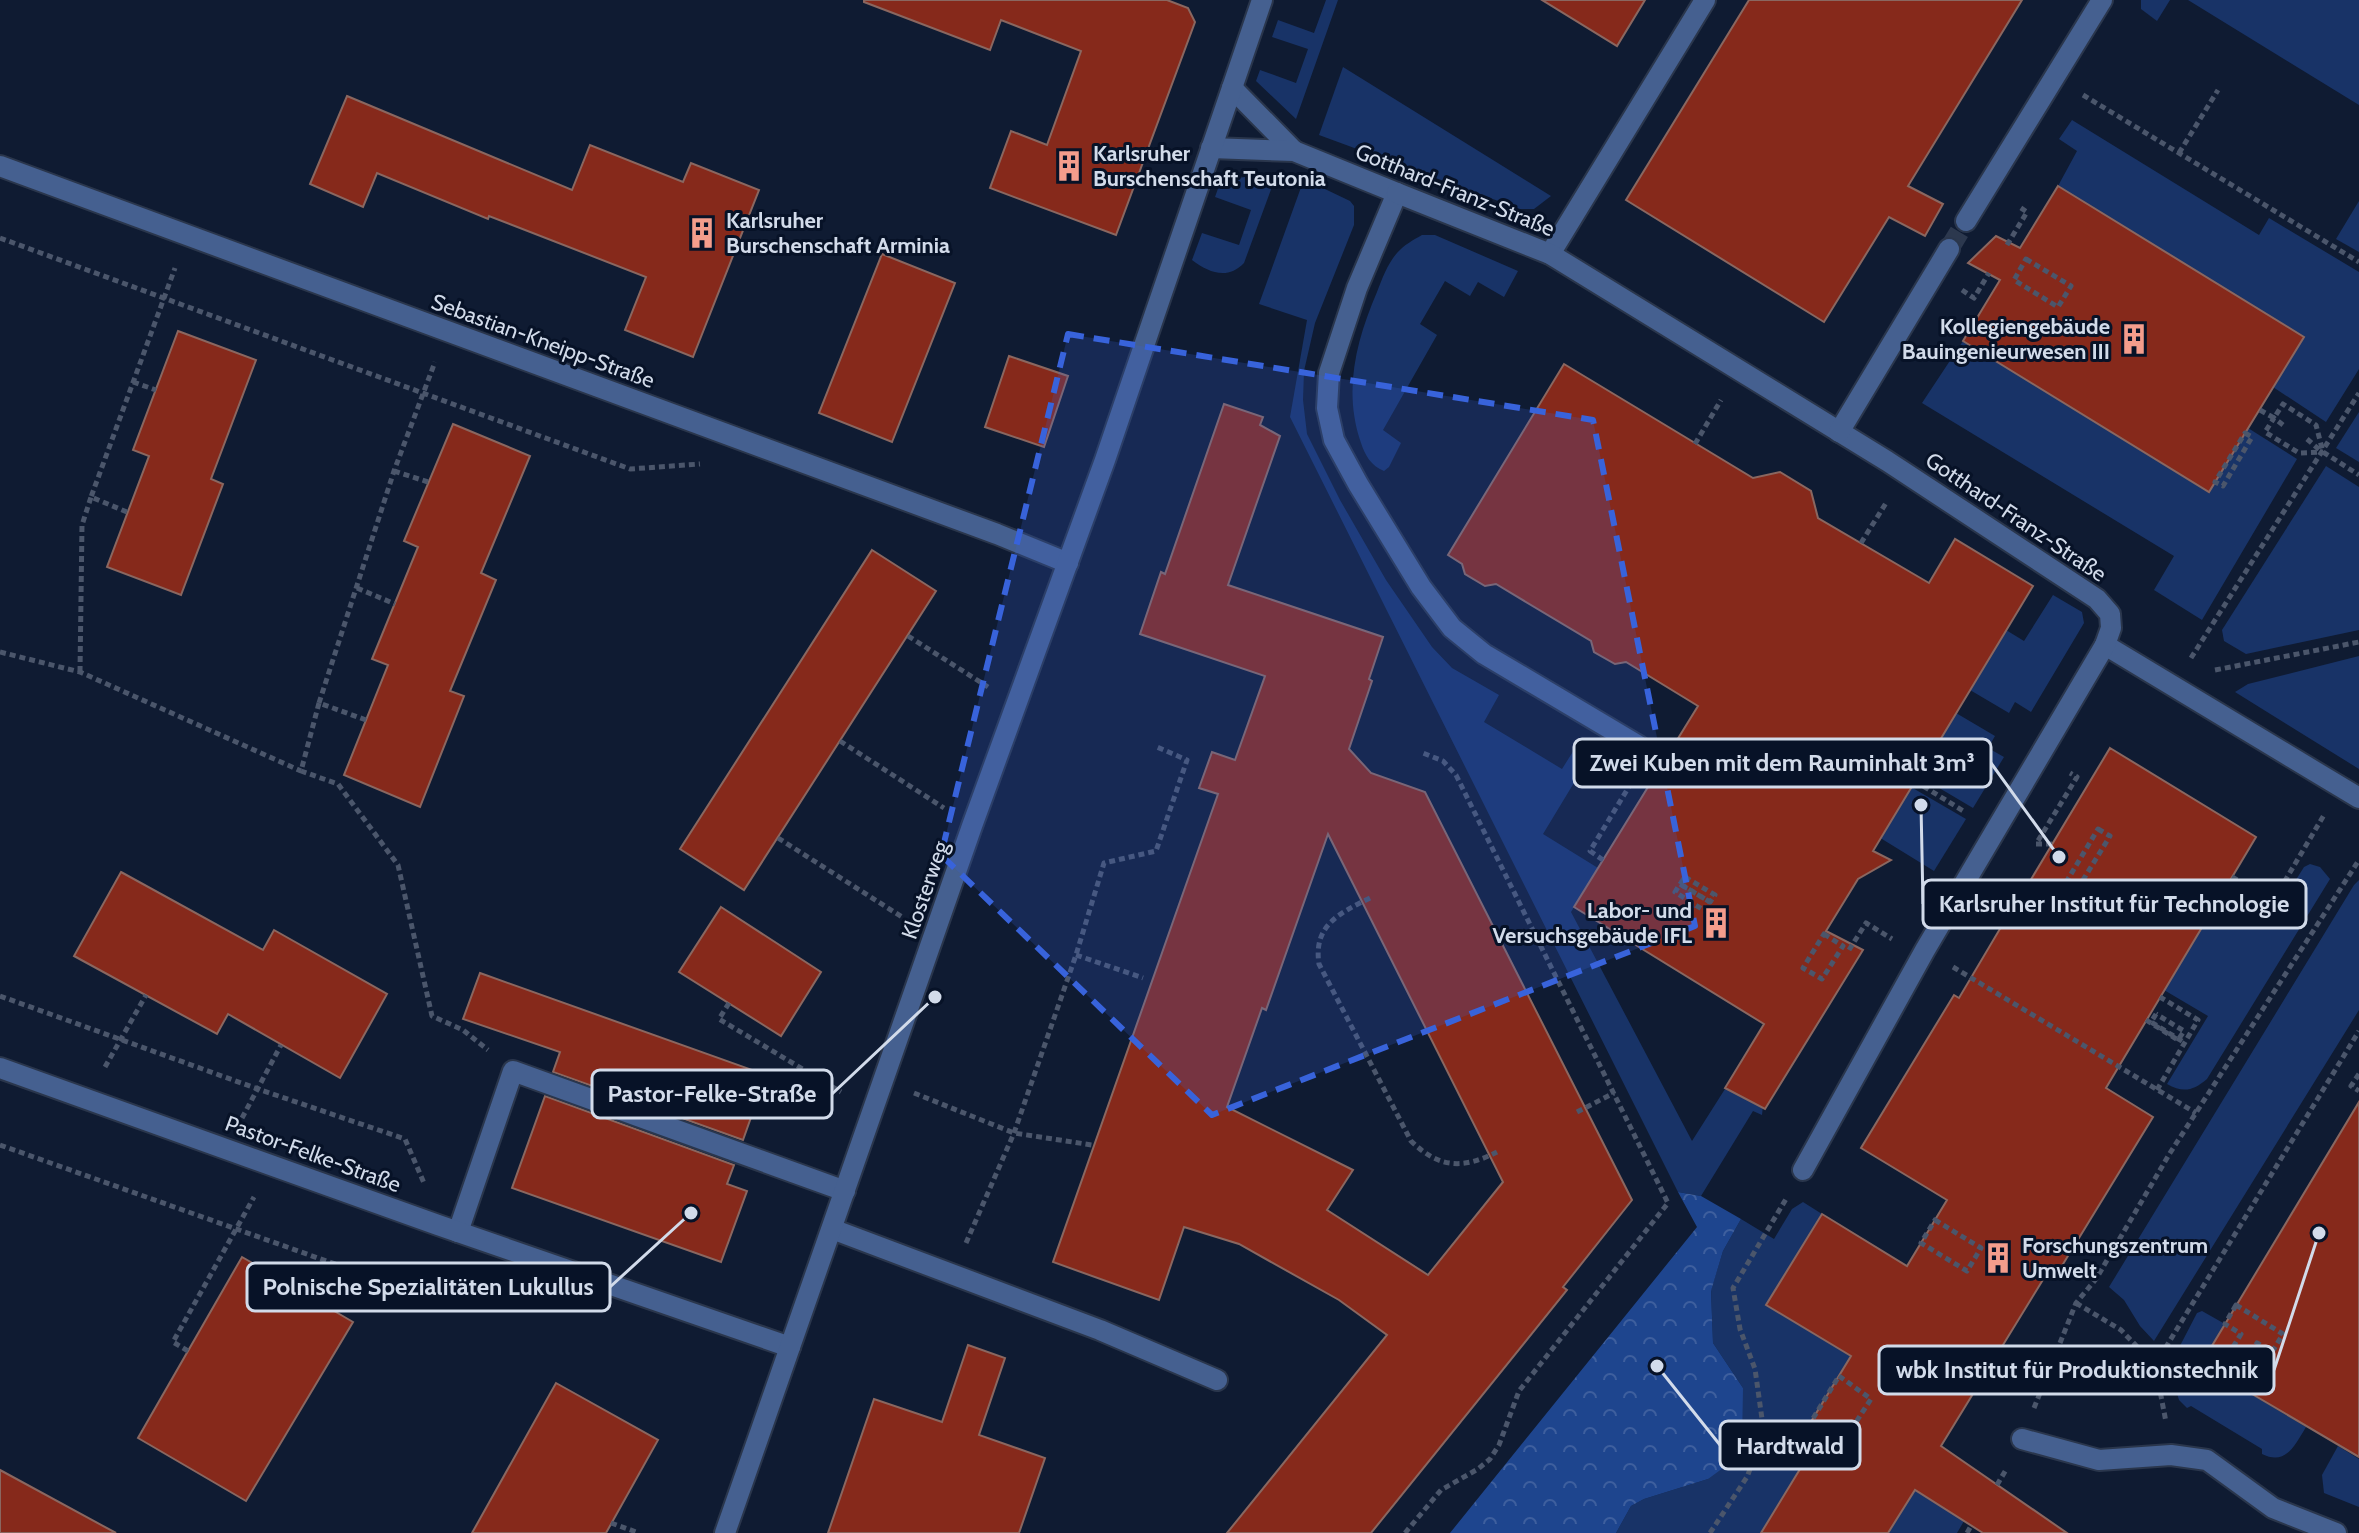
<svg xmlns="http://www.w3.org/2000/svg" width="2359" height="1533" font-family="Cabin,sans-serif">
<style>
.grass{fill:#183367}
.forest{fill:url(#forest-crowns)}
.building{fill:#86291b;stroke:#8a6760;stroke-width:2;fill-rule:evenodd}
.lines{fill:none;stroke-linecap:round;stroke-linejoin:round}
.minor-tunnel{stroke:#2c384e;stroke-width:20;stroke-dasharray:20 10;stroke-linecap:butt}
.service-casing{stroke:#2a364c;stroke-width:24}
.minor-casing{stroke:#2a364c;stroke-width:24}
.path{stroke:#4b566b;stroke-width:5;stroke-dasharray:6 4;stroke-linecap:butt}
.service{stroke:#456090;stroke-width:20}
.minor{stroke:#456090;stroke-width:20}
.path-bridge{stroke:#4b566b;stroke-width:5;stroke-dasharray:6 4;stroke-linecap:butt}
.marked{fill:#3863db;fill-opacity:0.2;stroke:#3863db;stroke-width:6;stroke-dasharray:16 10;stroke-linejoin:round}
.labels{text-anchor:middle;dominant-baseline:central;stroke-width:6;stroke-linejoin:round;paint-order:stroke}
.poi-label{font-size:22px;font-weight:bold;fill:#d2dbea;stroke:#071227;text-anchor:start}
.street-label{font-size:22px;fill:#d2dbea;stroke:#071227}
.leader{fill:none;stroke:#d2dbea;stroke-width:3}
.callout-dot{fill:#d2dbea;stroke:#071227;stroke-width:3}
.callout{fill:#071227;stroke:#d2dbea;stroke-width:3}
.callout-label{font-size:24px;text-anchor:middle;font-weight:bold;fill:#d2dbea}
</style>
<defs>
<pattern id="forest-crowns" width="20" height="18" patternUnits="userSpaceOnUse" patternTransform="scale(2)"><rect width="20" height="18" fill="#1e458e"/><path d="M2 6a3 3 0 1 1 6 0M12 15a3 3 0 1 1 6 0" fill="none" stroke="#3e5f9e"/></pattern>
</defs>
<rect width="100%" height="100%" fill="#0f1b32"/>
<g class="grass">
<path d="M 1326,0 L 1338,0 L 1296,119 L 1256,81 L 1260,70 L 1296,83 L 1308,49 L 1272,37 L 1278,20 L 1314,33 Z"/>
<path d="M 2141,0 L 2170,0 L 2157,21 L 2141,9 Z"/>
<path d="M 2188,0 L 2359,0 L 2359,105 Z"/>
<path d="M 1343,67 L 1551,196 L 1534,209 L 1520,209 L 1319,135 Z"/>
<path d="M 2072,120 L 2259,235 L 2269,218 L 2359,272 L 2359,369 L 2326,422 L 2273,387 L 2304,337 L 2058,186 L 2077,151 L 2059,139 Z"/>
<path d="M 1277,173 L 1244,263 C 1228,280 1209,273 1192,260 L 1202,233 L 1239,245 L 1251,210 L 1215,197 L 1221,180 Z"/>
<path d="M 1304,179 L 1350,201 L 1354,206 L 1354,225 L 1315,323 L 1304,371 L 1303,400 L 1307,434 L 1340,500 L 1386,580 L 1432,647 L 1452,668 L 1499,695 L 1484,722 L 1562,769 L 1579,742 L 1585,746 L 1588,756 L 1586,763 L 1543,834 L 1598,868 L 1571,912 L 1692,1141 L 1725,1089 L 1728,1090 L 1731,1086 L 1763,1106 L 1762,1115 L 1753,1111 L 1701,1196 L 1678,1192 L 1290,417 L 1307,320 L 1259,304 Z"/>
<path d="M 2359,201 L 2359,252 L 2336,239 Z"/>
<path d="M 1422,235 L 1435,235 L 1518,271 L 1504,297 L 1478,282 L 1470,296 L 1445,281 L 1420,324 L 1437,335 L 1383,430 L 1401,443 L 1389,467 L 1384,471 C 1371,466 1365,455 1361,443 C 1343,391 1356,341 1377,292 C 1382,279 1388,263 1397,253 C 1404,245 1413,240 1422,235 Z"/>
<path d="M 1963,341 L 2208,492 L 2248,428 L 2297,459 L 2202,620 L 2154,590 L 2174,556 L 1922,403 Z"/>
<path d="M 2359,412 L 2359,462 L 2336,448 Z"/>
<path d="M 2326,466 L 2359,487 L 2359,630 L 2246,654 L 2224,641 L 2222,630 Z"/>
<path d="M 2053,595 L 2082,612 L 2084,623 L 2031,712 L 2015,702 L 2009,713 L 1970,690 L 2006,630 L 2024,641 Z"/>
<path d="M 2359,656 L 2359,769 L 2235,692 L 2248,684 Z"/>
<path d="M 1956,713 L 1995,736 L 1988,748 L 2004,757 L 1973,808 L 1919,776 Z"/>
<path d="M 1690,721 L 1911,787 L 1966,819 L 1934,871 Z"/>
<path d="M 2310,864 L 2320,867 L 2330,879 L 2207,1079 C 2193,1091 2183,1093 2167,1084 L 2208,1016 L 2164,990 L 2226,887 L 2274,915 L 2304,867 Z"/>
<path d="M 2359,880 L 2359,1010 L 2154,1341 L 2140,1326 L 2124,1300 L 2109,1287 L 2354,885 Z"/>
<path d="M 1803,1202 L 1822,1214 L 1767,1305 L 1864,1364 L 1838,1377 L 1809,1425 L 1822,1433 L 1761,1533 L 1616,1533 L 1631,1506 L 1644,1499 L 1708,1479 L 1743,1388 L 1713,1343 L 1711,1290 L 1723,1251 L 1741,1219 L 1774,1239 L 1792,1209 Z"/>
<path d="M 2202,1311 L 2225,1324 L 2201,1364 L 2306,1427 C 2295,1445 2286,1466 2262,1454 L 2262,1449 L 2191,1406 L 2187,1408 L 2179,1400 L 2169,1367 L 2197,1313 Z"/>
<path d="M 2338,1446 L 2359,1459 L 2359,1507 L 2324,1493 L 2322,1475 Z"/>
<path d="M 1915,1490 L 1964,1521 L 1957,1533 L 1888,1533 Z"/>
</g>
<path class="forest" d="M 1678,1192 L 1701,1196 L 1741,1219 L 1723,1251 L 1711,1291 L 1713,1343 L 1743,1388 L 1742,1439 L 1727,1465 L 1708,1479 L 1644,1499 L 1631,1506 L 1616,1533 L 1450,1533 L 1697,1227 Z"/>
<g class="building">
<path d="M 864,0 L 1167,0 L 1188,8 L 1195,22 L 1116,235 L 990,188 L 1011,131 L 1047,145 L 1081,51 L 1001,20 L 990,50 L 864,2 Z"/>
<path d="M 1542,0 L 1645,0 L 1617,46 Z"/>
<path d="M 1749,0 L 2022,0 L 1908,186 L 1943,204 L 1925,236 L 1889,217 L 1824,322 L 1626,200 Z"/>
<path d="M 347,96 L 572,190 L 590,145 L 683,182 L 691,163 L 759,190 L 693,357 L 625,330 L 646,277 L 489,216 L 488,219 L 377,173 L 363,207 L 310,184 Z"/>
<path d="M 2058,186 L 2304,337 L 2209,492 L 1963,341 L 2000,280 L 1968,263 L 1996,236 L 2020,248 Z"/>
<path d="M 882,254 L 955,283 L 892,442 L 819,413 Z"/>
<path d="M 178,331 L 256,360 L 211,479 L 223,484 L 181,595 L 107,567 L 149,456 L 133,450 Z"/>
<path d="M 1009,356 L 1068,376 L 1044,447 L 985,427 Z"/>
<path d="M 1564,364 L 1753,478 L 1780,472 L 1811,491 L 1818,518 L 1929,583 L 1955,539 L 2033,586 L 1873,851 L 1891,860 L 1858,879 L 1826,931 L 1863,950 L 1765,1109 L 1725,1088 L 1764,1024 L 1574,907 L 1698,706 L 1626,662 L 1615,664 L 1594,652 L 1591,641 L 1496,584 L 1485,586 L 1465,574 L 1462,564 L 1448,555 Z"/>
<path d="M 1224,404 L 1263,417 L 1260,425 L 1280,436 L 1228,585 L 1383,637 L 1369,679 L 1372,681 L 1349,749 L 1371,773 L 1425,792 L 1632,1200 L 1563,1287 L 1567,1290 L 1371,1533 L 1227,1533 L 1387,1335 L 1339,1300 L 1239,1244 L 1184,1227 L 1159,1300 L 1053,1262 L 1218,794 L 1199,788 L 1212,752 L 1235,760 L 1265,676 L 1140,634 L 1161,572 L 1165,574 ZM 1328,834 L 1503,1182 L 1428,1275 L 1327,1210 L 1353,1170 L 1227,1107 L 1262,1008 L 1266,1010 Z"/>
<path d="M 453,424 L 530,456 L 481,573 L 496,580 L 450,691 L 464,696 L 420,807 L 344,775 L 388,665 L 372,659 L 418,547 L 404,541 Z"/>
<path d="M 872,550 L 936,591 L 744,890 L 680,849 Z"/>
<path d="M 2110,748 L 2256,837 L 2106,1088 L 2153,1117 L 2060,1269 L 2052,1265 L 1941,1446 L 2067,1533 L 1983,1533 L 1915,1490 L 1888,1533 L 1761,1533 L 1822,1433 L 1809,1425 L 1851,1356 L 1766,1305 L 1822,1214 L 1907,1266 L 1947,1200 L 1861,1148 L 1954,995 L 1959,998 L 2007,917 L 1995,891 L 2027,886 Z"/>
<path d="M 121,872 L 263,950 L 274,930 L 387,994 L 340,1078 L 228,1014 L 217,1034 L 74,956 Z"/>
<path d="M 721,907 L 821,972 L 781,1036 L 679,972 Z"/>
<path d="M 480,973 L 766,1075 L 743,1140 L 553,1072 L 560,1052 L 463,1019 Z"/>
<path d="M 545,1096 L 734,1165 L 727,1184 L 747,1191 L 721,1262 L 512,1188 Z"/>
<path d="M 2359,1102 L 2359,1457 L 2201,1364 Z"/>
<path d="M 242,1257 L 353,1322 L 246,1501 L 138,1438 Z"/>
<path d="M 968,1345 L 1005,1358 L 979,1435 L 1045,1458 L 1019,1533 L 828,1533 L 874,1399 L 942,1422 Z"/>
<path d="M 556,1383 L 658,1440 L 606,1533 L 472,1533 Z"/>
<path d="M 0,1470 L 116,1533 L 0,1533 Z"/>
</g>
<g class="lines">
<path class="minor-tunnel" d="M 1949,249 L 1966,221"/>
<defs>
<g id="service">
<path d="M 1232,88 L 1294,151"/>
<path d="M 1211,148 L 1294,151 L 1397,193 L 1357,288 L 1329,373 L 1327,408 L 1334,440 L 1358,484 L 1421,587 L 1452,628 L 1484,654 L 1639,746"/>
<path d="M 1550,254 L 1705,0"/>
<path d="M 2105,645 L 2359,798"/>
<path d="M 832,1229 L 1100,1330 L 1217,1380"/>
<path d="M 458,1232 L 513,1071 L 845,1191"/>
<path d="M 2022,1439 L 2099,1460 L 2171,1455 L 2207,1460 L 2273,1508 L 2336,1533"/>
</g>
<g id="minor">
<path d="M 0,166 L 997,534 L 1068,563"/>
<path d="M 1397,193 L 1550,254 L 1887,461 L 2097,599 L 2110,614 L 2111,628 L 2105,645 L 1925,950 L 1803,1170"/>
<path d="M 1966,221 L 2102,0"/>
<path d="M 1839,432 L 1949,249"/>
<path d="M 0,1068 L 438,1225 L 790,1347"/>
<path d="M 725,1533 L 972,826 L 1105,460 L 1262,0"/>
</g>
</defs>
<use href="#service" class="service-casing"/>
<use href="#minor" class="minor-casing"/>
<g class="path">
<path d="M 2083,95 L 2359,262"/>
<path d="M 2179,153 L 2218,90"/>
<path d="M 0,238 L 630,469 L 700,464"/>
<path d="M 2007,245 L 2027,212 L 2018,206"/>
<path d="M 2026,259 L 2071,286 L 2058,307 L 2014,280 Z"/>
<path d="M 1962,290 L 1974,298 L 1989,273"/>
<path d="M 133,382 L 156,390"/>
<path d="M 2260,410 L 2274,418 L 2283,404 L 2316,425 L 2323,452 L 2359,475"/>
<path d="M 2283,425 L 2274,418 L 2265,432 L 2299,453 L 2323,452"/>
<path d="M 2245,433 L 2252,437 L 2223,486 L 2215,482 Z"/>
<path d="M 2307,439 L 2322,452"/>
<path d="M 1695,444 L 1721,400"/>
<path d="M 394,471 L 428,482"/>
<path d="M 127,512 L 91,497 L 175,268"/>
<path d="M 1861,543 L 1886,503"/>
<path d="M 357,588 L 395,604"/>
<path d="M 908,636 L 988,687"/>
<path d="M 0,652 L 80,672 L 301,771"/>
<path d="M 2191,658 L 2359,393"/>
<path d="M 2215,670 L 2359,642"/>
<path d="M 80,672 L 82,525 L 91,497"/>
<path d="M 319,703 L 301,771 L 338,784 L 398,865 L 432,1016 L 463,1030 L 488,1050"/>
<path d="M 366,720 L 319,703 L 394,471 L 435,362"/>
<path d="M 840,741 L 944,808"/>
<path d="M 1915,781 L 1965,812"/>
<path d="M 2098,829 L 2110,836 L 2064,911 L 2053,904 Z"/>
<path d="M 778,838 L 902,917"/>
<path d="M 2052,844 L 2036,844 L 2077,777 L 2070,773"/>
<path d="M 1603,860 L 1590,851 L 1633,780"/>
<path d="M 1685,877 L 1715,895 L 1710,902 L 1680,884 Z"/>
<path d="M 2232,877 L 2273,901 L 2324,815"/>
<path d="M 1680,884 L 1710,902 L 1705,911 L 1675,892 Z"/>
<path d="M 1370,898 C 1340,913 1313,925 1319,964 L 1411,1141 C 1440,1169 1463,1169 1497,1152"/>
<path d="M 1824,934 L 1843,946 L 1822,979 L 1803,968 Z"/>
<path d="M 1849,950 L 1866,923 L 1892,939"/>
<path d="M 1076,955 L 1143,978"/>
<path d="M 1953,967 L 2196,1113"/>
<path d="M 0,996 L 258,1089 L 405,1139 L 424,1183"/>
<path d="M 729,1003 L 719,1019 L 841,1092"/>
<path d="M 2156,1014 L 2151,1022 L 2185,1043"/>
<path d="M 105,1067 L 146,995"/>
<path d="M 2359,1074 L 2351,1086 L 2359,1091"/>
<path d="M 2157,1090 L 2198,1020 L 2160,997"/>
<path d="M 914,1093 L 1014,1133 L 1092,1145"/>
<path d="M 1577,1112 L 1614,1093"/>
<path d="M 242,1118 L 281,1045"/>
<path d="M 0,1145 L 377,1279 L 448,1268"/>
<path d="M 1935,1220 L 1981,1248 L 1967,1271 L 1921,1243 Z"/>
<path d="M 966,1243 L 1014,1133 L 1076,955 L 1104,863 L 1156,851 L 1187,760 L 1157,747"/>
<path d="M 2076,1303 L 2121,1330 L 2155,1365 L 2166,1422"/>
<path d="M 2236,1305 L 2283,1334 L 2272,1352 L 2257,1343 L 2233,1383 L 2217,1373 L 2241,1334 L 2225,1324 Z"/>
<path d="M 188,1351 L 173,1342 L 254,1197"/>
<path d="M 2155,1365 L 2359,1031"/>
<path d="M 1839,1376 L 1871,1399 L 1841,1445 L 1809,1425 Z"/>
<path d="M 2034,1408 L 2076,1303 L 2096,1279 L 2170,1153 L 2359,860"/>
<path d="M 1997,1485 L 2007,1468"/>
<path d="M 611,1523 L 639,1533"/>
<path d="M 1405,1533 L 1441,1490 L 1478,1469 L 1490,1459 L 1499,1445 L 1519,1391 L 1668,1203 L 1456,775 L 1443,761 L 1423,753"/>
<path d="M 1710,1533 L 1747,1477 L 1764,1433 L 1755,1369 L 1740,1329 L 1733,1288 L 1786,1199"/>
<path d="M 1967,1533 L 1971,1526"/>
</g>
<use href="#service" class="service"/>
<use href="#minor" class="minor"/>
<path class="path-bridge" d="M 2146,1020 L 2178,1040 L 2184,1031 L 2156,1014"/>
</g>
<path class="marked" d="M 1068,334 L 1593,420 L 1695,926 L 1212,1115 L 941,855 Z"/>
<defs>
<symbol id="building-bare" viewBox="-9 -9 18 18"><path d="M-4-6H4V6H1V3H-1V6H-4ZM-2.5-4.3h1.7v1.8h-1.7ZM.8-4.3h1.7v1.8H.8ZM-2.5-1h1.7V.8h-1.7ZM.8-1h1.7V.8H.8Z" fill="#f49d8c" stroke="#071227" stroke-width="2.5" paint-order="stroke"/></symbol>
</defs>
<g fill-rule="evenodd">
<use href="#building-bare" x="1047" y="144" width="44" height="44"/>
<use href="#building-bare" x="680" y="211" width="44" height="44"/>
<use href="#building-bare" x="2112" y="317" width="44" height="44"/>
<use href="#building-bare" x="1694" y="901" width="44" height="44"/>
<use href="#building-bare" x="1976" y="1236" width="44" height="44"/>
</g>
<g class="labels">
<g class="poi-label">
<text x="1093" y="153">Karlsruher<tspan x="1093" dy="25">Burschenschaft Teutonia</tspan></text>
<text x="726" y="220">Karlsruher<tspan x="726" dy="25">Burschenschaft Arminia</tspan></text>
<text x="2110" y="326" text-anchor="end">Kollegiengebäude<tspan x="2110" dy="25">Bauingenieurwesen III</tspan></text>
<text x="1692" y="910" text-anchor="end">Labor- und<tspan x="1692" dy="25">Versuchsgebäude IFL</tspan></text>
<text x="2022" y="1245">Forschungszentrum<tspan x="2022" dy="25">Umwelt</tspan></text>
</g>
<g class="street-label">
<text transform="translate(1455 190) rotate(22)">Gotthard-Franz-Straße</text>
<text transform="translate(543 341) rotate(20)">Sebastian-Kneipp-Straße</text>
<text transform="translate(2016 517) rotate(34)">Gotthard-Franz-Straße</text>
<text transform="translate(925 890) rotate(-71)">Klosterweg</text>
<text transform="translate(313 1154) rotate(20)">Pastor-Felke-Straße</text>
</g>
</g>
<path class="leader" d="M2059 857L1991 763M1921 805L1923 904M935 997L832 1094M691 1213L610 1287M2319 1233L2274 1370M1657 1366L1720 1445"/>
<g class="callout-dot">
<circle cx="2059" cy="857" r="8"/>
<circle cx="1921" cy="805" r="8"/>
<circle cx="935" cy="997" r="8"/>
<circle cx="691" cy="1213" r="8"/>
<circle cx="2319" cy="1233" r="8"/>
<circle cx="1657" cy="1366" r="8"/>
</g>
<g class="callout">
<rect x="1574" y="739" width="417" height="48" rx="8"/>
<rect x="1923" y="880" width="383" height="48" rx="8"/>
<rect x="592" y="1070" width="240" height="48" rx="8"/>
<rect x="247" y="1263" width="363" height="48" rx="8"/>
<rect x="1879" y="1346" width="395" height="48" rx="8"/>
<rect x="1720" y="1421" width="140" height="48" rx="8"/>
</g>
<g class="callout-label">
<text x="1782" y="771">Zwei Kuben mit dem Rauminhalt 3m³</text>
<text x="2114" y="912">Karlsruher Institut für Technologie</text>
<text x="712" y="1102">Pastor-Felke-Straße</text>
<text x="428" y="1295">Polnische Spezialitäten Lukullus</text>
<text x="2077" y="1378">wbk Institut für Produktionstechnik</text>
<text x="1790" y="1454">Hardtwald</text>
</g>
</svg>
